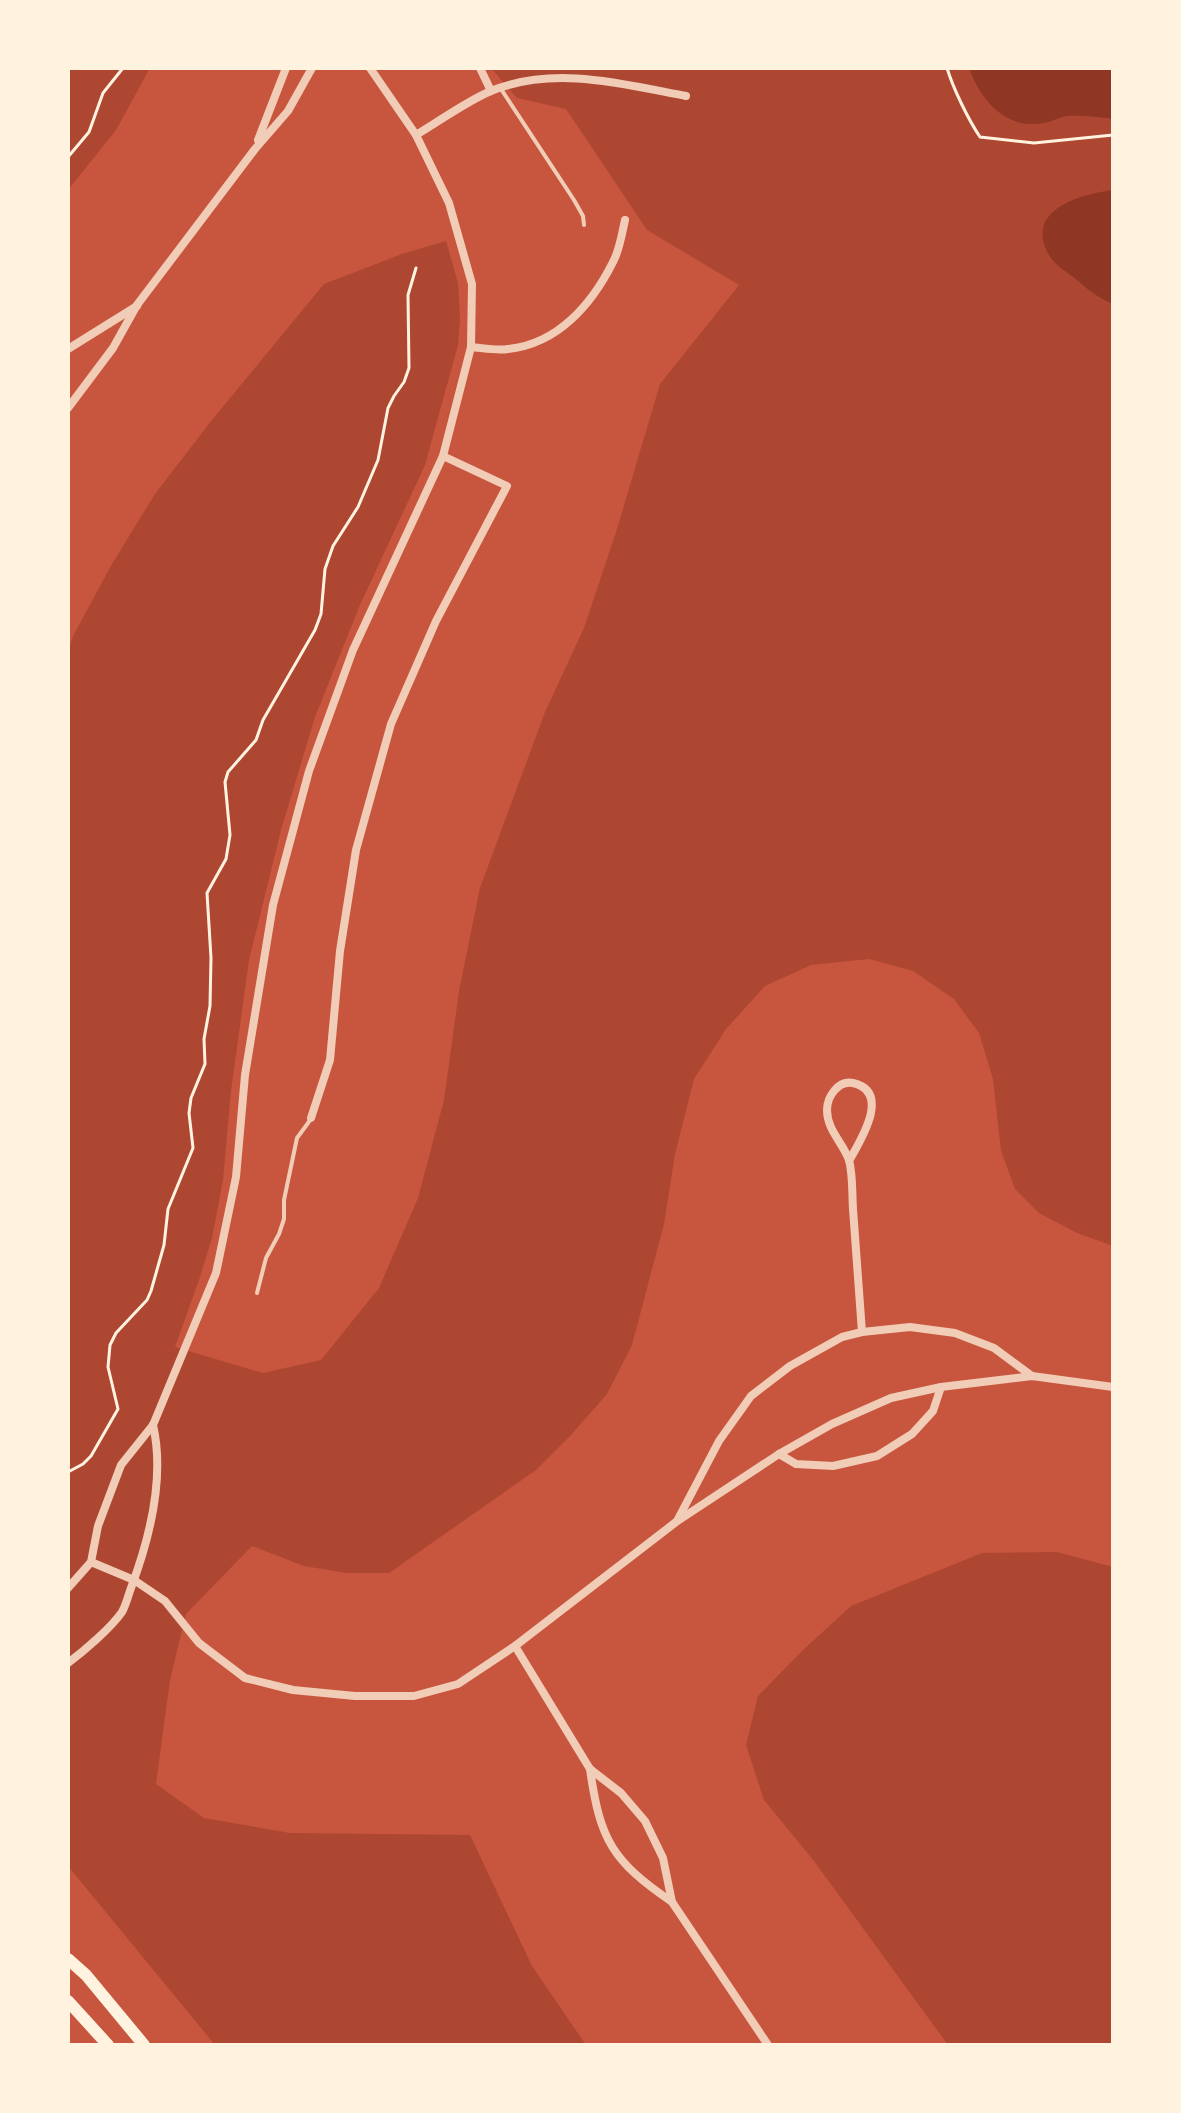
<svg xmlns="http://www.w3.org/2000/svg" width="1181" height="2113" font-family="'Source Serif 4',serif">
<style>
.green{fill:#ae4732}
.water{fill:#8f3625}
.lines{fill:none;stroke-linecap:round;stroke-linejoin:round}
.path{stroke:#fff3e0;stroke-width:3}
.service{stroke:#f1ccb7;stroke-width:4}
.minor{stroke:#f1ccb7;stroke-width:8}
.secondary{stroke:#fff3e0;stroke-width:12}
</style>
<rect width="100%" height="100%" fill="#c8553d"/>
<g class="green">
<path d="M 68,68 L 150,68 L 116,130 L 68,190 Z"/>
<path d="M 491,68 L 1113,68 L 1113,1246 L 1077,1233 L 1039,1213 L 1015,1189 L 1001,1151 L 993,1079 L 979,1033 L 954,999 L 913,971 L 869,959 L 811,965 L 765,986 L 726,1029 L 694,1079 L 675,1154 L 664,1224 L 632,1345 L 607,1394 L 571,1435 L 536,1470 L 389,1573 L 347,1573 L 304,1566 L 252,1546 L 186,1614 L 170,1680 L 156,1784 L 204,1818 L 290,1833 L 470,1835 L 532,1966 L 586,2045 L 215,2045 L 68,1866 L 68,652 L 73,636 L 112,564 L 155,494 L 212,420 L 324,284 L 402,254 L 446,241 L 458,283 L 460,319 L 458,345 L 425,465 L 360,605 L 315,717 L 281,830 L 249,960 L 231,1091 L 223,1180 L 212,1238 L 199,1280 L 175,1347 L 263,1373 L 321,1360 L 379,1288 L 418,1198 L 444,1100 L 459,991 L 480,888 L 545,712 L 584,628 L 617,529 L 660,384 L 739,285 L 647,230 L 566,109 L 517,98 Z"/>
<path d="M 1057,1552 L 1113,1567 L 1113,2045 L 948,2045 L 814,1861 L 764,1800 L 746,1745 L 758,1696 L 802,1651 L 851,1606 L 982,1553 Z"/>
</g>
<g class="water">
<path d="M 969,68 L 1083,70 L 1113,68 L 1113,119 C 1098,117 1084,115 1068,116 C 1059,117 1052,122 1044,123 C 1006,130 981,101 969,68 Z"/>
<path d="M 1113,190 L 1113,304 C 1099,298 1088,290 1077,280 C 1067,272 1056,266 1049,255 C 1023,210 1081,194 1113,190 Z"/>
</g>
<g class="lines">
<g class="path">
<path d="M 947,68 C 953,88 968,119 980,137 L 1034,143 L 1113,135"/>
<path d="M 68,157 L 89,132 L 103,93 L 123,68"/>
<path d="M 68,1472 L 83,1464 L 91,1456 L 118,1409 L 108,1367 L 110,1345 L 116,1333 L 147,1300 L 151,1291 L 164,1245 L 168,1209 L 193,1148 L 189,1113 L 191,1098 L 205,1064 L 204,1039 L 210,1006 L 211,958 L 207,893 L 226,859 L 230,835 L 225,782 L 228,772 L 256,740 L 263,720 L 315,630 L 321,614 L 325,569 L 333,546 L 358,507 L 378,460 L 388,408 L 394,396 L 404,382 L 409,368 L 408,295 L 416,268"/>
</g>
<g class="service">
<path d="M 501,89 L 574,200 L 583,216 L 584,225"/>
<path d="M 257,1293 L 266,1258 L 279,1234 L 284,1219 L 284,1200 L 297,1138 L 311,1119"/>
</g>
<g class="minor">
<path d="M 480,68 L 491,91"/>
<path d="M 416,135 C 440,121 465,102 491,91 C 554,65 623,84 686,96"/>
<path d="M 258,140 L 286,68"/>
<path d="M 471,347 C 483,348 497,351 508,349 C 558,344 592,304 613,262 C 620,249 622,233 625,220"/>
<path d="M 68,349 L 137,306"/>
<path d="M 68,408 L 113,348 L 137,305 L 255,149 L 288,111 L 312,68"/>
<path d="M 311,1118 L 330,1060 L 340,951 L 356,850 L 391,724 L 436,621 L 507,486 L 443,456"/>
<path d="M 849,1161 C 860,1141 892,1092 853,1083 C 838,1080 827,1097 827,1110 C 827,1130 843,1143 849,1160 C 853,1175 852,1194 853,1209 C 856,1250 859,1291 862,1332"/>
<path d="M 779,1454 L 796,1464 L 833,1466 L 877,1456 L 912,1434 L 933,1411 L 941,1387"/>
<path d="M 677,1521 L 719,1441 L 751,1396 L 790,1366 L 842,1337 L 862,1332 L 910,1327 L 955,1333 L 994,1348 L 1032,1376"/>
<path d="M 91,1562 L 134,1580 L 165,1601 L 199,1643 L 245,1678 L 293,1690 L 355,1696 L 414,1696 L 458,1684 L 515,1646 L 676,1522 L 779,1454 L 832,1424 L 891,1398 L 941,1387 L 1032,1376 L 1113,1387"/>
<path d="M 68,1588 L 91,1562 L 98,1526 L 121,1465 L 153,1425 L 216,1273 L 236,1177 L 245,1075 L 273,905 L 309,771 L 353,650 L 443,456 L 471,347 L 472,284 L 449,203 L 416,135 L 370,68"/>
<path d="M 515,1646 L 590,1769 L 621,1793 L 645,1821 L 663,1858 L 672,1902 L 768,2045"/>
<path d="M 68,1663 C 84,1651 111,1628 122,1612 C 126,1605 128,1596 131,1588 C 149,1540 165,1477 153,1425"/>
<path d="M 590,1769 C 600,1840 612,1861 672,1902"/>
</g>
<g class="secondary">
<path d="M 68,1959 L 86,1975 L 144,2045"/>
<path d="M 68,2001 L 108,2045"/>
</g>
</g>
<rect width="1181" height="2113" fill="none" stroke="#fff3e0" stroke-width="140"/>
</svg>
